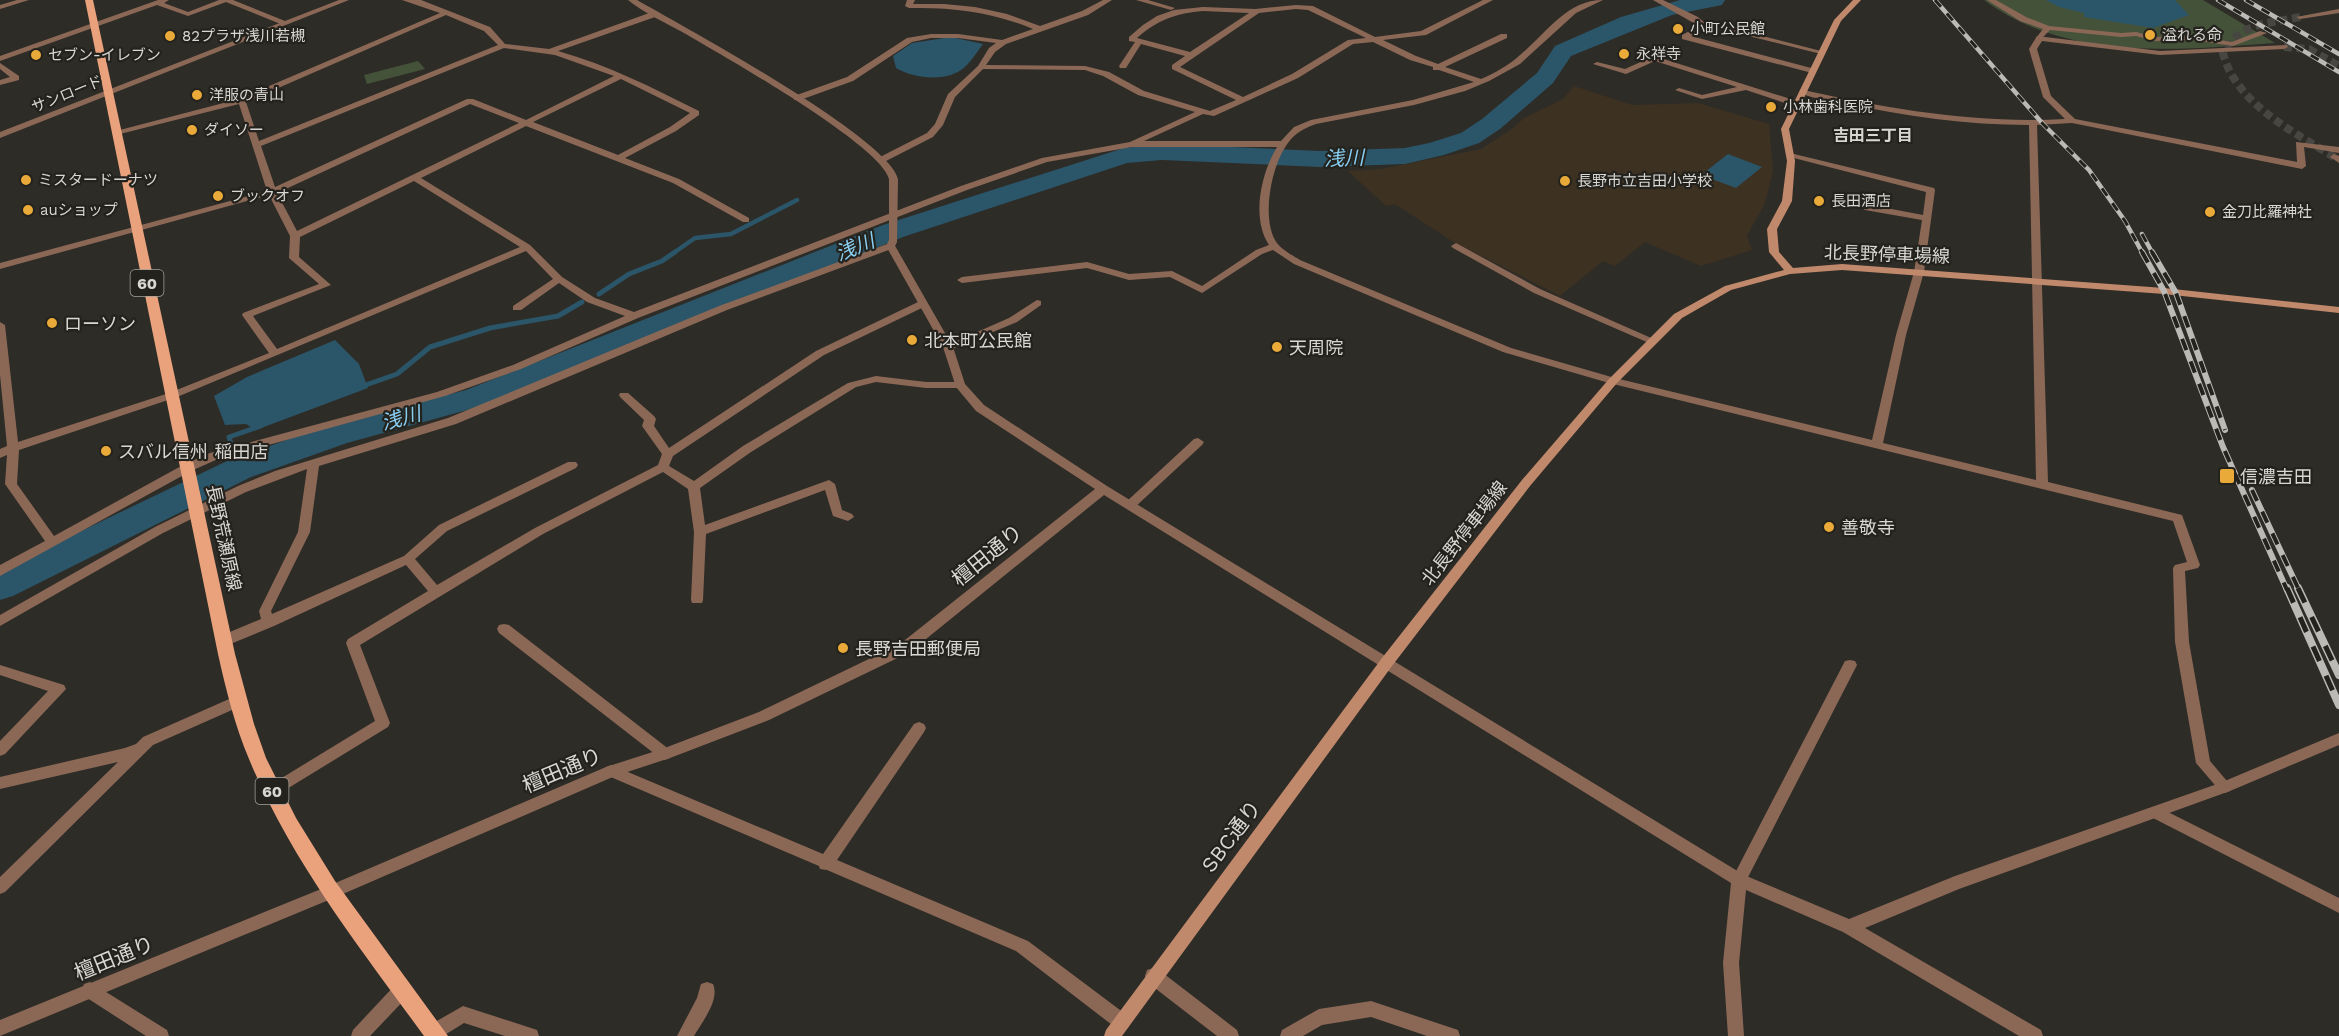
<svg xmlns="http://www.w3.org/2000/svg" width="2339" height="1036" font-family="'Work Sans','Noto Sans JP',sans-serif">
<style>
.education{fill:#3d3122}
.green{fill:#45523a}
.water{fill:#2b5568}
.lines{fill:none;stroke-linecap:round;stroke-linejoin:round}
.stream-far1{stroke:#2b5568;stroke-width:4.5}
.stream{stroke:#2b5568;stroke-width:5}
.river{fill:#2b5568;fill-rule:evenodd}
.minor-tunnel{stroke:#484641;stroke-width:8;stroke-dasharray:8 4.5;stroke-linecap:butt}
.tertiary-tunnel{stroke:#484641;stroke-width:8;stroke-dasharray:8 4.5;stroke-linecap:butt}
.pedestrian{fill:#8b6856;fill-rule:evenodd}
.minor{fill:#8b6856;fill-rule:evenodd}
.tertiary{fill:#8b6856;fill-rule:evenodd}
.secondary{fill:#c0896c;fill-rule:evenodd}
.primary{fill:#eaa27d;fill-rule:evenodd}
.rail-far2-casing{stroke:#bcbab7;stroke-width:4.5}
.rail-far1-casing{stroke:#bcbab7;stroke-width:6}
.rail-casing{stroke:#bcbab7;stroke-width:8}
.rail-far2{stroke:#24221d;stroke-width:3;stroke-dasharray:9;stroke-linecap:butt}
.rail-far1{stroke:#24221d;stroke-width:4;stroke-dasharray:12;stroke-linecap:butt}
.rail{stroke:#24221d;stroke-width:5;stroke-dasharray:16;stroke-linecap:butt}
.poi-dot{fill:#eaaa39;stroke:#24221d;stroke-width:2}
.labels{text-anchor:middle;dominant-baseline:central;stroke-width:4.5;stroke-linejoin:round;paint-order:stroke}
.far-poi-label{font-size:15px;fill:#d9d7d4;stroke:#24221d;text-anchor:start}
.far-street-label{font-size:15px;fill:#d9d7d4;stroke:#24221d}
.far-neighbourhood-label{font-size:16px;font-weight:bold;fill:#d9d7d4;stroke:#24221d}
.shield{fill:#24221d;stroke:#a3a19d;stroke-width:1.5}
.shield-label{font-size:16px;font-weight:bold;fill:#d9d7d4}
.street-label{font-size:18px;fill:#d9d7d4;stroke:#24221d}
.poi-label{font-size:18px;fill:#d9d7d4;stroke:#24221d;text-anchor:start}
.water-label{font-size:20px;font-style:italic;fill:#87cef1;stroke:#24221d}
.near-street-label{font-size:21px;fill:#d9d7d4;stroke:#24221d}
</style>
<rect width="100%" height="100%" fill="#2e2c27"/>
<path class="education" d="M 1574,86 L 1632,105 L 1698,103 L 1769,124 L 1773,171 L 1765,203 L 1747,236 L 1752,250 L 1701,266 L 1645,242 L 1615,266 L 1603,261 L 1560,296 L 1452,241 L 1395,204 L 1386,206 L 1348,171 L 1381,169 L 1481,149 L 1513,128 L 1524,118 L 1563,99 Z"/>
<g class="green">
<path d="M 1984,0 L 2203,0 L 2275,43 C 2176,50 2068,62 1984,0 Z"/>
<path d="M 418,61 L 425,69 L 367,84 L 364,75 Z"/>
</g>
<g class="water">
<path d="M 2046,0 L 2175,0 L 2189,15 L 2153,28 L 2084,17 L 2084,13 L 2059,7 Z"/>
<path d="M 951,37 L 983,44 C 976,53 971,63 961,70 C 944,82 912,78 896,68 L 893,56 L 912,43 Z"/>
<path d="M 1728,154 L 1762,167 L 1736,188 L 1701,175 Z"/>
<path d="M 335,340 L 359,364 L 368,388 L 256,430 L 246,424 L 225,425 L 214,396 L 247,377 Z"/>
</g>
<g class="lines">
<path class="stream-far1" d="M 672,254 L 695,238 L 731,234 L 797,200"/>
<g class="stream">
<path d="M 599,294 L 629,274 L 662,261 L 675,252"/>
<path d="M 360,387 L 397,374 L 430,347 L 490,328 L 558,316 L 582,302"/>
<path d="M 231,444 L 229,437 L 261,426"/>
<path d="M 235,464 L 239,469"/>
</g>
<path class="river" d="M 1680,0 L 1725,0 L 1722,5 L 1672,15 L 1571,56 L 1553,83 L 1500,129 L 1479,143 L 1444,155 L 1405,164 L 1320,167 L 1162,160 L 1127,163 L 903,237 L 489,404 L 347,443 L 251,477 L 13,596 L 0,600 L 0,570 L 227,461 L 323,427 L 466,390 L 883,225 L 1124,148 L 1162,144 L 1320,151 L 1405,148 L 1429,143 L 1461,133 L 1482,119 L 1537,73 L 1555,46 L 1621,17 Z"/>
<path class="minor-tunnel" d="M 2284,47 L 2309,49 L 2339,66"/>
<path class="tertiary-tunnel" d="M 2300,17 C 2268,24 2240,22 2223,53 C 2235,103 2294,132 2334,157"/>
<path class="pedestrian" d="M 1987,0 L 1996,0 L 2026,17 L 2049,26 L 2121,33 L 2136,32 L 2155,37 L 2193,36 L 2232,42 L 2260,31 L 2267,33 L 2233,46 L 2193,40 L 2155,41 L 2136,36 L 2121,37 L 2050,30 L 2040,40 L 2036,38 L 2043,29 L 2020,21 Z"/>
<g class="minor">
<path d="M 17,0 L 29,0 L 0,9 L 0,5 Z"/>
<path d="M 158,0 L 169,0 L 164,3 L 188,12 L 219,0 L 233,0 L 290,23 L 283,25 L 226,2 L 188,16 L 157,5 L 0,61 L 0,56 Z"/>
<path d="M 402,0 L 421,0 L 490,27 L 505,44 L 549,49 L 652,12 L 658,12 L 658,16 L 558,51 C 608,65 653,88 699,111 L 699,115 L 676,131 L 625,158 L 679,179 L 749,218 L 749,222 L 743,222 L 673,183 L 526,126 L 421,178 L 530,245 L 562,277 L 595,298 L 634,312 L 961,186 L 1042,158 L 1130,142 L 1195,112 L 1138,95 L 1103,76 L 1085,70 L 983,69 L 955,97 L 943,125 L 933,137 L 886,161 L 880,161 L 880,157 L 927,133 L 935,124 L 948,94 L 978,66 L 989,48 L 996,43 L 958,38 L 931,38 L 912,42 L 853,81 L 800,100 L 794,100 L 794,96 L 847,77 L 907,38 L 931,34 L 958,34 L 1002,40 L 1033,29 C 992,12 953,7 909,8 L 905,6 L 907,0 L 915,0 L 913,4 L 944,4 L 975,7 L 1007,14 L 1040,26 L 1082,11 L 1103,0 L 1112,0 L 1088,15 L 1006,44 L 995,52 L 986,65 L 1085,66 L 1109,72 L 1144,91 L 1210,111 L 1236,100 L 1172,69 L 1172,65 L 1185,56 L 1141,44 L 1126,68 L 1120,68 L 1119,66 L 1135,42 L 1129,41 L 1129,37 L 1143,25 L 1157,16 L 1174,10 L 1203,7 L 1255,9 L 1296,5 L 1313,6 L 1375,37 L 1421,31 L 1483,0 L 1493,0 L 1426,35 L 1383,40 L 1416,56 L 1438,64 L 1501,34 L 1507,34 L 1507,38 L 1445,67 L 1481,79 C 1495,73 1509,65 1520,55 C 1546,34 1566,0 1603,0 L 1576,13 L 1520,64 L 1489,81 L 1465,91 L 1414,105 L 1316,124 C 1307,127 1299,131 1292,138 C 1272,159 1261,215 1275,240 C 1280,249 1292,255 1300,260 L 1511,348 L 1615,378 L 1872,440 L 1896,335 L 1914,272 L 1922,220 L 1865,210 L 1860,207 L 1865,204 L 1923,215 L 1926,192 L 1786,156 L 1790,153 L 1934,188 L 1935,190 L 1924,272 L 1906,335 L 1883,443 L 2036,480 L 2029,125 C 1966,125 1905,116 1844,103 C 1830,100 1810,99 1799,92 L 1803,90 C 1890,109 1976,124 2065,119 L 2043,97 L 2029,49 L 2037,36 L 2160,51 L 2287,45 L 2288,47 L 2284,49 L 2160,55 L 2042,41 L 2037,49 L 2051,96 L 2075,119 L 2297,162 L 2296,142 L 2339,147 L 2339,153 L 2304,147 L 2306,166 L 2302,169 L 2072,123 L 2037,125 L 2048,482 L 2182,515 L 2200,565 L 2198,568 L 2185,571 L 2189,642 L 2210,761 L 2232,787 L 2230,791 L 2225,793 L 2220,791 L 2196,763 L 2175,642 L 2173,568 L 2175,565 L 2187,562 L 2173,521 L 1609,383 L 1503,352 L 1294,264 L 1273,250 L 1262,254 L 1202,293 L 1170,277 L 1129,280 L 1087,268 L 962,283 L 957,280 L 962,277 L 1087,262 L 1129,274 L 1172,271 L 1202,286 L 1256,250 L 1269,245 C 1251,218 1261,173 1277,147 L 1132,147 L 1047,162 L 967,190 L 638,318 L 521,369 L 445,396 L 218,459 L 191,471 L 0,576 L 0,565 L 45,541 L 5,484 L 7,455 L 0,458 L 0,449 L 7,446 L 0,375 L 0,322 L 5,325 L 18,442 L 169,393 L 269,353 L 242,315 L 243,313 L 319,284 L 289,258 L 290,236 L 269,195 L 0,269 L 0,263 L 267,191 L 239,104 L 116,135 L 112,132 L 239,99 L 440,13 ZM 1296,9 L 1308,10 L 1366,38 L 1348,40 L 1292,74 L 1243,97 L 1180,67 L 1259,13 ZM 1203,11 L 1249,13 L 1190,52 L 1137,38 C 1157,20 1177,13 1203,11 ZM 446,15 L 484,31 L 498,45 L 259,141 L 246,102 ZM 1373,42 L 1410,60 L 1433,67 L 1433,70 L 1439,70 L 1474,82 L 1413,100 L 1311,120 L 1294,127 L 1281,141 L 1144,141 L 1203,114 L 1214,116 L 1298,78 L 1353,44 ZM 504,48 L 555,55 L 614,76 L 526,120 L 473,99 L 467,99 L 275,187 L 261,146 ZM 621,79 L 690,113 L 670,127 L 618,155 L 533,122 ZM 470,104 L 519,123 L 297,231 L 277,193 ZM 414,181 L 520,247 L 277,349 L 253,316 L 331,285 L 299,257 L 300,237 ZM 526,251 L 553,279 L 513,306 L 513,310 L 521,310 L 559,283 L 587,302 L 625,316 L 513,365 L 437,392 L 210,453 L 183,465 L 54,536 L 17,484 L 19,450 L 177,397 Z"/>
<path d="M 1136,0 L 1148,0 L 1175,8 L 1171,10 Z"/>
<path d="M 1653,0 L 1663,0 L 1698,17 L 1706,24 L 1724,26 L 1825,52 L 1821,54 L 1724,30 L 1705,28 L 1691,36 L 1815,69 L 1816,71 L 1812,73 L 1682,39 L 1682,35 L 1699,26 Z"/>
<path d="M 1654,56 L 1800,102 L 1801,104 L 1794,106 L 1746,90 L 1702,99 L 1675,90 L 1679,88 L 1702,95 L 1737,87 L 1655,61 L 1626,74 L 1593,64 L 1597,62 L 1625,69 Z"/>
<path d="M 0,63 L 19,76 L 19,80 L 0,85 L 0,80 L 10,77 L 0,69 Z"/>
<path d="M 892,239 L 897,242 L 894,248 L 727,310 L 456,424 L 319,466 L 310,532 L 271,611 L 272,614 L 404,556 L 439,525 L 568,462 L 576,462 L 578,465 L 576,468 L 447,531 L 415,559 L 437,585 L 535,528 L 658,465 L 662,454 L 642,426 L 644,420 L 620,397 L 619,395 L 620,393 L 628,393 L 654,416 L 656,419 L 654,426 L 669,448 L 816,351 L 918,302 L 926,302 L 926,306 L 824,355 L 673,456 L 669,466 L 694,481 L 743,446 L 848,383 L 876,376 L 926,382 L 960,382 L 965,385 L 960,388 L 926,388 L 876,382 L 856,387 L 751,452 L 700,488 L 705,525 L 829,480 L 835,484 L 842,510 L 852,514 L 854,517 L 848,521 L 833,516 L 825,490 L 706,534 L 703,600 L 702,603 L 692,603 L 691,600 L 694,532 L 688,489 L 663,472 L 543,534 L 360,645 L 390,723 L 388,727 L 277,795 L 272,797 L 267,795 L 265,791 L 267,787 L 375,721 L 346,643 L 348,639 L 428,591 L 406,565 L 274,626 L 228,645 L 218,645 L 216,641 L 218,637 L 261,619 L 259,611 L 298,532 L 307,469 L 246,492 L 163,533 L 0,626 L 0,615 L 155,527 L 238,486 L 275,471 L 448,418 L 719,306 L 887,244 L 889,240 Z"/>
<path d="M 1456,243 L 1540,289 L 1658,341 L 1653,344 L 1649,343 L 1534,293 L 1453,248 L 1451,246 Z"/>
<path d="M 1037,300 L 1041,301 L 1041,305 L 1017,322 L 952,349 L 948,350 L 943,347 L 1009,318 Z"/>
<path d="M 1198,438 L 1204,442 L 1202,445 L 1134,508 L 1126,508 L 1124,505 L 1126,502 L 1194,439 Z"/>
<path d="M 504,624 L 509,625 L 670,750 L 672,754 L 670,758 L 665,760 L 660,758 L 499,633 L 497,629 L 499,625 Z"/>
<path d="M 1850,660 L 1855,661 L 1857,665 L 1744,885 L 1739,887 L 1734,885 L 1731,880 L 1734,875 L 1845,661 Z"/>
<path d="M 0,665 L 64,685 L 66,689 L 5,754 L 0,756 L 0,741 L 48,691 L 0,675 Z"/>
<path d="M 236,696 L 241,698 L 243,702 L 241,706 L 153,745 L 5,892 L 0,894 L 0,877 L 118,762 L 0,789 L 0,777 L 125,748 L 136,744 L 143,737 Z"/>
<path d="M 919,722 L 924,724 L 926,728 L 924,732 L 837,860 L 1028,941 L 1128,1016 L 1130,1022 L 1128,1028 L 1122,1030 L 1116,1028 L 1016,951 L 827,870 L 820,869 L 819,866 L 606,775 L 604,771 L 606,767 L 611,765 L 616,767 L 823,854 L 914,724 Z"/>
<path d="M 2158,807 L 2339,898 L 2339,913 L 2153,818 L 2151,813 L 2153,808 Z"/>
<path d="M 1153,968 L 1159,970 L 1237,1030 L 1239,1036 L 1217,1036 L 1147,982 L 1145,976 L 1147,970 Z"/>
<path d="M 403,981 L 409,983 L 411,989 L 409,995 L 370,1036 L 351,1036 L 353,1030 L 397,983 Z"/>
<path d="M 90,982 L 167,1030 L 169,1036 L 146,1036 L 84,996 L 82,990 L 84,984 Z"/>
<path d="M 707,982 L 713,984 C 720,1000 702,1022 694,1036 L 677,1036 L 697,998 L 701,984 Z"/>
<path d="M 1371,1001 L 1458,1030 L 1460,1036 L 1427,1036 L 1371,1017 L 1322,1025 L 1303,1036 L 1280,1036 L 1282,1030 L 1319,1009 Z"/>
<path d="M 463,1006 L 531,1028 L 537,1030 L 539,1036 L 505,1036 L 464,1023 L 443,1036 L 427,1036 L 426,1032 L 428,1026 Z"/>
</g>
<g class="tertiary">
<path d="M 339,0 L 349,0 L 0,138 L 0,132 Z"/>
<path d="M 628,0 L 637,0 C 682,26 888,137 898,179 L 897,242 L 894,244 L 953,347 L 965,384 L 984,405 L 1107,486 L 1744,875 L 1849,919 L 1955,876 L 2220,783 L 2339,733 L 2339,745 L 2230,791 L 1959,889 L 1865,928 L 2041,1030 L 2043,1036 L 2019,1036 L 1843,932 L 1746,890 L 1739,963 L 1744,1036 L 1728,1036 L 1723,963 L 1731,883 L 1104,495 L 910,652 L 769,720 L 670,758 L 615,776 L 336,897 L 0,1036 L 0,1020 L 326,887 L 606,767 L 662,749 L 759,712 L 900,644 L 1095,489 L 976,411 L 956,387 L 943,347 L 886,246 L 889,244 L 889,179 C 881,145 720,54 684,33 C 666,23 644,13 628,0 Z"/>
<path d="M 2339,9 L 2339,13 L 2300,19 L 2296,17 Z"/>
<path d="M 2334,154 L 2339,156 L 2339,163 L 2330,157 Z"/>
</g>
<path class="secondary" d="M 1853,0 L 1861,0 L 1841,21 L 1789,129 L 1795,161 L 1792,201 L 1777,229 L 1779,252 L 1793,268 L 1842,264 L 2164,288 L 2339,307 L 2339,313 L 2164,294 L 1842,270 L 1790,274 L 1731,290 L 1682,318 L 1617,383 L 1530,486 L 1392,666 L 1122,1036 L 1104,1036 L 1106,1030 L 1382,658 L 1522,480 L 1609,379 L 1674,314 L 1725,286 L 1784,270 L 1769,252 L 1767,229 L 1782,201 L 1787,161 L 1781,129 L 1834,20 Z"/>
<path class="primary" d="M 85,0 L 93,0 L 235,654 L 254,724 L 266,758 L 296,818 L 335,881 L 448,1036 L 424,1036 C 360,948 291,861 249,759 C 235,726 226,690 218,654 Z"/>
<defs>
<g id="rail-far2">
<path d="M 1935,0 L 2043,124 L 2089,170 L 2125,221 L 2143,254"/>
<path d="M 2218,0 L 2339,72"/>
<path d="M 2246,0 L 2339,54"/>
<path d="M 2142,234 L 2153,254"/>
</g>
<g id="rail-far1">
<path d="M 2142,252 L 2164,291 L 2223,447 L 2287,590"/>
<path d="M 2152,252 L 2176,293 L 2225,430"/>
<path d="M 2252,490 L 2299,590"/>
</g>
<g id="rail">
<path d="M 2287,588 L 2339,705"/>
<path d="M 2298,588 L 2339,675"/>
</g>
</defs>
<use href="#rail-far2" class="rail-far2-casing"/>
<use href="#rail-far1" class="rail-far1-casing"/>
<use href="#rail" class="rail-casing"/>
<use href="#rail-far2" class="rail-far2"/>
<use href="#rail-far1" class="rail-far1"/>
<use href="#rail" class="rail"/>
</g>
<g class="poi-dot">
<circle cx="1678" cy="29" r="6"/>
<circle cx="2150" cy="35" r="6"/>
<circle cx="170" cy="36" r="6"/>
<circle cx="1624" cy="54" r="6"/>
<circle cx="36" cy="55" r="6"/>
<circle cx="197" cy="95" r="6"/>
<circle cx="1771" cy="107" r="6"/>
<circle cx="192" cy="130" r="6"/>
<circle cx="26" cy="180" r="6"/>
<circle cx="1565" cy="181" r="6"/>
<circle cx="218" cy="196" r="6"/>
<circle cx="1819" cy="201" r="6"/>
<circle cx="28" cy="210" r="6"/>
<circle cx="2210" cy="212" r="6"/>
<circle cx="52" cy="323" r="6"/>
<circle cx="912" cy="340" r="6"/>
<circle cx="1277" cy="347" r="6"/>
<circle cx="106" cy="451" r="6"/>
<rect x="2219" y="468" width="16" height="16" rx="3"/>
<circle cx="1829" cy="527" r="6"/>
<circle cx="843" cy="648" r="6"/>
</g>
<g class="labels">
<g class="far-poi-label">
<text x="1690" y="29">小町公民館</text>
<text x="2162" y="35">溢れる命</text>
<text x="182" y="36">82プラザ浅川若槻</text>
<text x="1636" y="54">永祥寺</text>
<text x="48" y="55">セブン-イレブン</text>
<text x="209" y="95">洋服の青山</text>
<text x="1783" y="107">小林歯科医院</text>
<text x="204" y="130">ダイソー</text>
<text x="38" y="180">ミスタードーナツ</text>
<text x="1577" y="181">長野市立吉田小学校</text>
<text x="230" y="196">ブックオフ</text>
<text x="1831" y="201">長田酒店</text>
<text x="40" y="210">auショップ</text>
<text x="2222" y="212">金刀比羅神社</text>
</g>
<g class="far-street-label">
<text transform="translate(67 94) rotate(-22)">サンロード</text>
</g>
<g class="far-neighbourhood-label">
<text x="1873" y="135">吉田三丁目</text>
</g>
<g class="shield">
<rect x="130.5" y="270" width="33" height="26" rx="4.5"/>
<rect x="255.5" y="778" width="33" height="26" rx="4.5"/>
</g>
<g class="shield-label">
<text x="147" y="283">60</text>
<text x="272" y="791">60</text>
</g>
<g class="street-label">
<text transform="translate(1887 254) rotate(2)">北長野停車場線</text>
<text transform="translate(1464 533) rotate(-52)">北長野停車場線</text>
<text transform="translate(224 538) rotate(78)">長野荒瀬原線</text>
</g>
<g class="poi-label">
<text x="64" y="323">ローソン</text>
<text x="924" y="340">北本町公民館</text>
<text x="1289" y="347">天周院</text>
<text x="118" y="451">スバル信州 稲田店</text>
<text x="2240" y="476">信濃吉田</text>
<text x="1841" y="527">善敬寺</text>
<text x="855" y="648">長野吉田郵便局</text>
</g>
<g class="water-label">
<text transform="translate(1344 158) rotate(-2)">浅川</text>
<text transform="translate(855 247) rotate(-22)">浅川</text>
<text transform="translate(401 418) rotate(-15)">浅川</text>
</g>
<g class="near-street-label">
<text transform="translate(987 555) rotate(-39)">檀田通り</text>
<text transform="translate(562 770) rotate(-23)">檀田通り</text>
<text transform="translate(1231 836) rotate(-53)">SBC通り</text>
<text transform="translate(114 958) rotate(-22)">檀田通り</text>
</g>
</g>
</svg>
